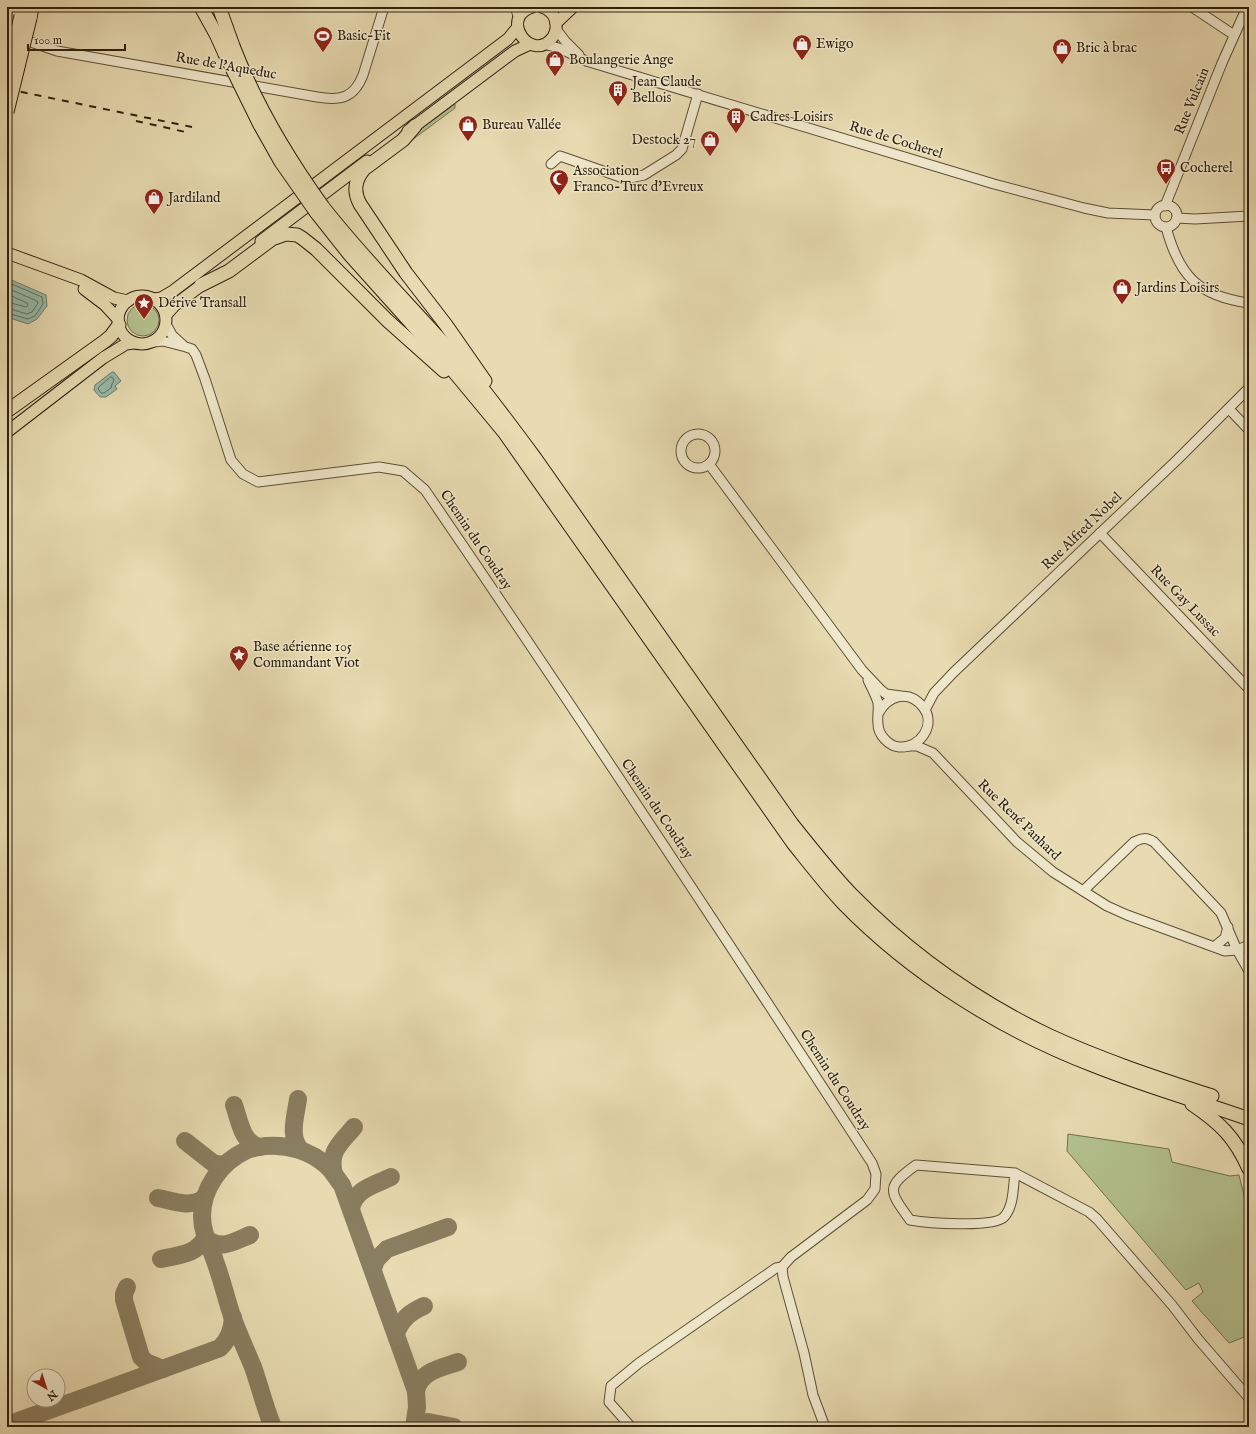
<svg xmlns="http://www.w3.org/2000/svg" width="1256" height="1434" font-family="'IM FELL English',serif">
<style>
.green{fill:#b3c18e;stroke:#70704e}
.water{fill:#97bbaa;stroke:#6d7d6c}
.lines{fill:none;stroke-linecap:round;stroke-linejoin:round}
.shore{stroke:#626e5c;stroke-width:1}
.taxiway{stroke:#8a7e60;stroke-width:18}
.minor-casing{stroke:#5c4f37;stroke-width:11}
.major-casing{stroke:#2d200e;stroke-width:13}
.highway-casing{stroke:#2d200e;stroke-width:15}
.minor{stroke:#f0e8cc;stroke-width:9}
.major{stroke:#e8dbb1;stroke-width:11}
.highway{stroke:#e8dbb1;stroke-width:13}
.rail{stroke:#2d200e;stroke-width:2;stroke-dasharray:7 7;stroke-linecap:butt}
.highway-bridge-casing{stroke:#2d200e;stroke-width:15;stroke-linecap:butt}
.highway-bridge{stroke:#e8dbb1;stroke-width:13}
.labels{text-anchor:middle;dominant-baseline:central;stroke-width:3;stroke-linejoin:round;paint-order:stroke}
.poi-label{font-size:14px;fill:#2d200e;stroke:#f0e8cc;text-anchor:start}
.street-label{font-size:14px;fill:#2d200e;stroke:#f0e8cc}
</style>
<rect width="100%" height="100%" fill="#e8dbb1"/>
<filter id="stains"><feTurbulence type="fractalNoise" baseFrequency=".005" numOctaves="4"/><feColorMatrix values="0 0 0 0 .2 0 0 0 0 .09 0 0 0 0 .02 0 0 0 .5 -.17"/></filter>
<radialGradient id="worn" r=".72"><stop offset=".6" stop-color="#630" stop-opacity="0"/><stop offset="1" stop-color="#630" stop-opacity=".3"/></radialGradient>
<g class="green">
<path d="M 455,104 L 455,108 L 404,146 L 398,146 Z"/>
<circle cx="143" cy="320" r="16"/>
<path d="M 1068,1134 L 1169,1149 L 1172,1162 L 1230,1176 L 1239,1175 L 1249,1215 L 1249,1339 L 1247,1336 L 1229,1343 L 1192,1301 L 1203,1292 L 1199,1283 L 1186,1290 L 1067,1151 Z"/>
</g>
<g class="water">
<path d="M 7,278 L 46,295 L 47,306 L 37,319 L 28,324 L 7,317 Z"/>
<path d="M 112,372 L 114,372 L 121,381 L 115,386 L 117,389 L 106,397 L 100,397 L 94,390 L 95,385 Z"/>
</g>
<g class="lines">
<g class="shore">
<path d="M 7,282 L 42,297 L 43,304 L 35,316 L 28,319 L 7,313"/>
<path d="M 7,288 L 37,301 L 38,303 L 32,312 L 27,314 L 7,308"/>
<path d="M 7,294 L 27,303 L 28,305 L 26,307 L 7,302"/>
<path d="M 111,377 L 113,378 L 114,380 L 112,384 L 111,388 L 104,393 L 101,393 L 98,389 L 99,387 Z"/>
</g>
<g class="taxiway">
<path d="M 298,1099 C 296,1115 288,1138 301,1150"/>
<path d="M 234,1105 C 239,1119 242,1143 259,1147"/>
<path d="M 185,1141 L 213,1163 L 221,1165 L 227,1163"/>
<path d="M 334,1174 C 328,1151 341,1143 354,1127"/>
<path d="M 158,1198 C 173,1201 189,1208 203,1199"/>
<path d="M 351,1209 C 354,1189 375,1185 391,1177"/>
<path d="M 161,1259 C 178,1255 196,1255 205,1238 C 222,1251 232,1242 250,1235"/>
<path d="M 373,1269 L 376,1260 L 387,1249 L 448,1227"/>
<path d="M 127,1287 L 124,1294 L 124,1300 L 141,1357 L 146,1362 L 163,1369"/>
<path d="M 396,1333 C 402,1319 410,1312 424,1306"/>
<path d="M 416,1391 C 420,1371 441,1368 458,1362"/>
<path d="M 7,1425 L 83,1398 L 220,1348 C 229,1339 232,1330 233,1317"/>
<path d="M 273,1427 C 265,1408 260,1387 253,1367 C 246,1350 238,1333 232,1316 C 226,1298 222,1280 215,1261 C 210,1246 202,1233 202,1216 C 202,1189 221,1162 245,1151 C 251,1148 259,1147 266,1146 C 287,1144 311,1151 327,1166 C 333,1171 337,1179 342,1185 L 416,1391 L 417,1407 L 414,1427"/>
<path d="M 418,1427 L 428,1422 L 454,1427"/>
</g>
<defs>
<g id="minor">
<path d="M 515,7 L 519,18"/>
<path d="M 1192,7 L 1234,35"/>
<path d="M 556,29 L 566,42 L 579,55"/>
<path d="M 7,31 L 16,37 L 57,51 L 317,97 C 341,101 354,98 363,75 L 384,7"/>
<path d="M 543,44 L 559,48 L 586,61 L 994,184 L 1084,208 L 1108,213 L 1155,215"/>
<path d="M 551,164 L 560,156 L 626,179 L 644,175 L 676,155 L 682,149 L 698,94"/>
<circle cx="1166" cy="216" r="11"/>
<path d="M 1165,206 L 1222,63 L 1247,7"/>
<path d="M 1177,218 L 1195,219 L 1249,216"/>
<path d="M 1166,227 C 1179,276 1198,296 1249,303"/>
<path d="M 166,324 L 172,335 L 183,345"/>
<path d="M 154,342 L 163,341 L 186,347 L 192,349 L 196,355 L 205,379 L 231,460 L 243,474 L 258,482 L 379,467 L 403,471 L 425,490 C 577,712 725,937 872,1163 L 876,1174 L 875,1189 L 867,1200 L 791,1257 L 782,1267 L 783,1277 L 804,1353 L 813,1395 L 825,1427"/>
<path d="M 1229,409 L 1249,430"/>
<circle cx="698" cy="451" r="17"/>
<path d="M 709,464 L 862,670 L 881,690 L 886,694 L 901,696"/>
<path d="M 1100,533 L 1249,689"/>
<path d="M 868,680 C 871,687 876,695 878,703 C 879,710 877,717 878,724 C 878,735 889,746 899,747 C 920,749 937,724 923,707 C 909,689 888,695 878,714"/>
<path d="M 925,710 L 934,693 L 954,672 L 1178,459 L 1249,388"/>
<path d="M 908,746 L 917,746 L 933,753 L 1017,842 L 1053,872 L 1107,906 L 1127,915 L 1225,951 L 1237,950 L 1249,945"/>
<path d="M 1083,891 L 1134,842 C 1142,838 1146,837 1154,842 L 1221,913 L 1237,950 L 1249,971"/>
<path d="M 1215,946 L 1225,938 L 1228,927"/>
<path d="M 1015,1173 L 916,1165 C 886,1187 888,1190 910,1220 C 926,1223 994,1228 1004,1217 C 1014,1206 1013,1187 1015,1173 L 1089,1212 L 1097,1219 L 1172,1305 L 1198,1339 L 1249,1398"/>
<path d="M 631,1427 L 609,1402 L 611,1386 L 639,1363 L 776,1268 L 782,1267"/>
</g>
<g id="major">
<path d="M 532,7 C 498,18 532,65 553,37 C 556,32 557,25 555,19 C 553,13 548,9 542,7"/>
<path d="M 556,23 L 573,7"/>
<path d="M 408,131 L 515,51 L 530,44"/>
<path d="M 261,241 L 367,161"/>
<path d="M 7,253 L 81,280 L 114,298 L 128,301"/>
<path d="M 84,289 L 105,305 L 118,319"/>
<circle cx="142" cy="320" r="24"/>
<path d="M 154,299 L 161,298 L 173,291 L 508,39 L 517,28"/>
<path d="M 166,315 L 175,305 L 207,281"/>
<path d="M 7,432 L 103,358 L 126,344 L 134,343"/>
</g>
<g id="highway">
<path d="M 201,7 L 216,34 L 225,54"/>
<path d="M 219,7 L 233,46"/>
<path d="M 30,18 L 32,7"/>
<path d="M 415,126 L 403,140 L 364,169 C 355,180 353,191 360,204 L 406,273 L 446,325 L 485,381"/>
<path d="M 323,207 C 370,267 425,320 474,378 C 495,404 515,431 535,458 L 792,824 C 811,848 830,872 851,894 C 908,952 976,1001 1050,1036 C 1102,1060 1157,1078 1212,1096"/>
<path d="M 316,212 L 350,255 L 446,362 L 504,432 L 793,843 C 809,863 825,884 843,903 C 912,974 1003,1031 1095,1066 C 1145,1086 1198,1101 1249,1119"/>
<path d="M 201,285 L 229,271 L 272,239 L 286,234 L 297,235 L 302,238 L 316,249 L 388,321 L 444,371"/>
<path d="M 7,411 L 105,341 L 111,336 L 119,325"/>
<path d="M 1192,1104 C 1220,1123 1235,1137 1249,1169"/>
</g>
</defs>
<use href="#minor" class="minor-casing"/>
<use href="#major" class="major-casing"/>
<use href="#highway" class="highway-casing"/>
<use href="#minor" class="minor"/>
<use href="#major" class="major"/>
<use href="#highway" class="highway"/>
<g class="rail">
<path d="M 7,89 L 192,127"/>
<path d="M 136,121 L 190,133"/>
</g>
<defs>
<g id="highway-bridge">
<path d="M 233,46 C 255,103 287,157 323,207"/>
<path d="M 225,54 L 259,123 L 281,162 L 316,212"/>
<path d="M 7,76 L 21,16"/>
<path d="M 7,112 L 30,18"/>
</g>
</defs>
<use href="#highway-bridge" class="highway-bridge-casing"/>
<use href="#highway-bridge" class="highway-bridge"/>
</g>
<defs>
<symbol id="stadium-pin" viewBox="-11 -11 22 30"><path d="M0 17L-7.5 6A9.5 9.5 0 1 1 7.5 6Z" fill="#8f2418" stroke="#f0e8cc"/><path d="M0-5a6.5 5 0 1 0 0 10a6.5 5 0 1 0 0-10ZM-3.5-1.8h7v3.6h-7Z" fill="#fff"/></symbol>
<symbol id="shop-pin" viewBox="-11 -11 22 30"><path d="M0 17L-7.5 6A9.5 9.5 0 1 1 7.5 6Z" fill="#8f2418" stroke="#f0e8cc"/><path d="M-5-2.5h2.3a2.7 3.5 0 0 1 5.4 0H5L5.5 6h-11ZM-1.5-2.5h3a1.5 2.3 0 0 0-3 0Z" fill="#fff"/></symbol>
<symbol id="building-pin" viewBox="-11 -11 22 30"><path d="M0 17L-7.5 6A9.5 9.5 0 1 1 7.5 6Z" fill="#8f2418" stroke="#f0e8cc"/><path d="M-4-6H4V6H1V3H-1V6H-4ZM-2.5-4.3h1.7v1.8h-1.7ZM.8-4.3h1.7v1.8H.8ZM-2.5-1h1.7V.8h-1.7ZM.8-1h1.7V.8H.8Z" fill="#fff"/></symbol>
<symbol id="bus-pin" viewBox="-11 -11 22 30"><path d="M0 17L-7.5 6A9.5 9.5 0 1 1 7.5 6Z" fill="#8f2418" stroke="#f0e8cc"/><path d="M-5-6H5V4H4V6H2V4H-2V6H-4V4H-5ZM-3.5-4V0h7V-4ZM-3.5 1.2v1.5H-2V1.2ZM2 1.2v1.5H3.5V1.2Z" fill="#fff"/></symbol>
<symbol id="mosque-pin" viewBox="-11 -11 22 30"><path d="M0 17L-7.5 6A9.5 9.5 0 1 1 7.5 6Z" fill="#8f2418" stroke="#f0e8cc"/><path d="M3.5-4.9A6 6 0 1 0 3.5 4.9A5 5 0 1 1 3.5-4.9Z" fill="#fff"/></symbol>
<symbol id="sight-pin" viewBox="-11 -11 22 30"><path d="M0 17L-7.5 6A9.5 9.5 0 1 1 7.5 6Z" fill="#8f2418" stroke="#f0e8cc"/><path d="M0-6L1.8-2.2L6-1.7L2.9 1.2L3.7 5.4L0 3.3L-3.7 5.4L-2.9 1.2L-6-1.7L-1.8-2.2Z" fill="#fff"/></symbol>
</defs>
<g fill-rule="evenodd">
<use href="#stadium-pin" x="312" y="25" width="22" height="30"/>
<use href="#shop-pin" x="791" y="33" width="22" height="30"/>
<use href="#shop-pin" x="1051" y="37" width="22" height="30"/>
<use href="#shop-pin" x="544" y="49" width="22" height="30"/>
<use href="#building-pin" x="607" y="79" width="22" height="30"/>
<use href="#building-pin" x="725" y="106" width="22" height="30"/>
<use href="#shop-pin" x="457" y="114" width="22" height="30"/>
<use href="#shop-pin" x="699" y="129" width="22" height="30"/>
<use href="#bus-pin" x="1155" y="157" width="22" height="30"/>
<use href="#mosque-pin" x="548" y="168" width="22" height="30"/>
<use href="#shop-pin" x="143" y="187" width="22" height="30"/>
<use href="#shop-pin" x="1111" y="277" width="22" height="30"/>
<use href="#sight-pin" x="133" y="292" width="22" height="30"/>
<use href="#sight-pin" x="228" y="644" width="22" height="30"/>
</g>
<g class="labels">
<g class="poi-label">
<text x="337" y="36">Basic-Fit</text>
<text x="816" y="44">Ewigo</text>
<text x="1076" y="48">Bric à brac</text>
<text x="569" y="60">Boulangerie Ange</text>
<text x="632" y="82">Jean Claude<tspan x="632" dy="16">Bellois</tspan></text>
<text x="750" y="117">Cadres Loisirs</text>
<text x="482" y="125">Bureau Vallée</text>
<text x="696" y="140" text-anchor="end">Destock 27</text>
<text x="1180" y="168">Cocherel</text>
<text x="573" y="171">Association<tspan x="573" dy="16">Franco-Turc d'Evreux</tspan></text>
<text x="168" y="198">Jardiland</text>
<text x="1136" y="288">Jardins Loisirs</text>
<text x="158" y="303">Dérive Transall</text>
<text x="253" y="647">Base aérienne 105<tspan x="253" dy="16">Commandant Viot</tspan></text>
</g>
<g class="street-label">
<text transform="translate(226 66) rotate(10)">Rue de l'Aqueduc</text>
<text transform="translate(1192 101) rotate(-68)">Rue Vulcain</text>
<text transform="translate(896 140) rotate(17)">Rue de Cocherel</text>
<text transform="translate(1082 531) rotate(-44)">Rue Alfred Nobel</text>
<text transform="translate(476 540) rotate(56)">Chemin du Coudray</text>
<text transform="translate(1185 601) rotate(46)">Rue Gay Lussac</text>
<text transform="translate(657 809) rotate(56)">Chemin du Coudray</text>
<text transform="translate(1019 820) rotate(44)">Rue René Panhard</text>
<text transform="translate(835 1080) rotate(57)">Chemin du Coudray</text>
</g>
</g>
<rect width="1256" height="1434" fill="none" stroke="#e8dbb1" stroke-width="24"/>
<rect x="8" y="8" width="1240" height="1418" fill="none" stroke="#2d200e" stroke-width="2"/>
<rect x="12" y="12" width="1232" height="1410" fill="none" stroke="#2d200e"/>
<g transform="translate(46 1388) rotate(141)"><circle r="19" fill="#f0e8cc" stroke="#a29880"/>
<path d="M0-3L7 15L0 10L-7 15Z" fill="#8f2418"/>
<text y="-6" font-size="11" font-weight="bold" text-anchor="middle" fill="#2d200e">N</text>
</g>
<path d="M28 44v6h97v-6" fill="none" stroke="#2d200e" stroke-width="2"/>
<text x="34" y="44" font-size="12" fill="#2d200e" stroke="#f0e8cc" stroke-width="3" paint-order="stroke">100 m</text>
<rect width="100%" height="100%" filter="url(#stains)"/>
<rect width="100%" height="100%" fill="url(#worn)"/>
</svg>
